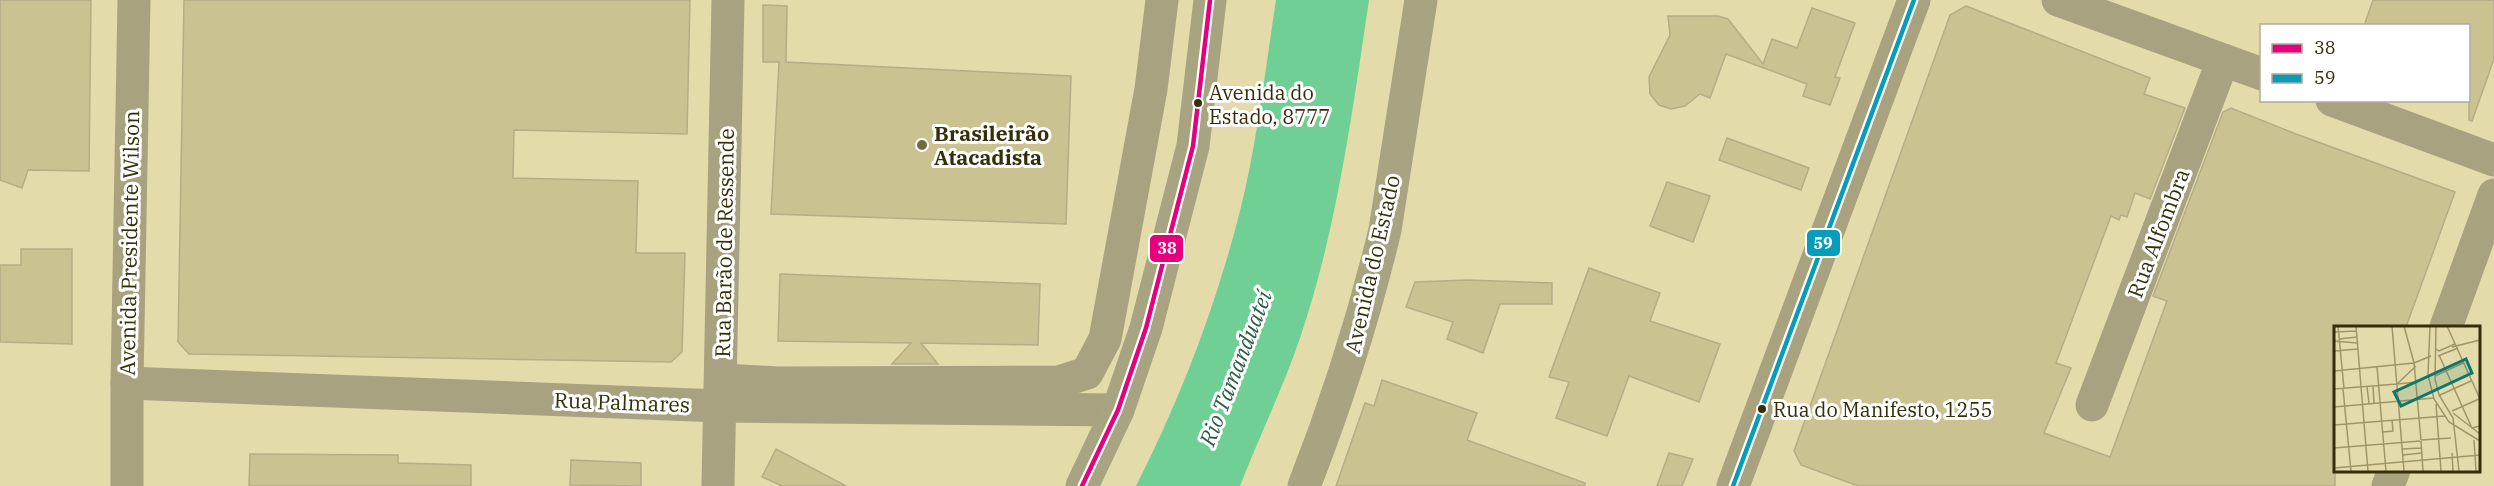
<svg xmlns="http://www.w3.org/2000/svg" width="2494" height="486" font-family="'IBM Plex Serif',serif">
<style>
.water{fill:#70cf94}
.building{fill:#cbc292;stroke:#b4ad87;stroke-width:1.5}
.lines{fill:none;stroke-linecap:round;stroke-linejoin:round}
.street{stroke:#a8a280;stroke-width:33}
.secondary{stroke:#a8a27e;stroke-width:33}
.highway{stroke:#a8a380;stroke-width:33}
.bus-1-casing{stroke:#fff;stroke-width:9}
.bus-2-casing{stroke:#fff;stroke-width:9}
.bus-1{stroke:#e5007d;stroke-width:4.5}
.bus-2{stroke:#059dba;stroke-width:4.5}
.bus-dot{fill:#352e09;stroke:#fff;stroke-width:2}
.poi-dot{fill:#726b42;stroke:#fff;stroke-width:2}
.labels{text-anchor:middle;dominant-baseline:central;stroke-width:6;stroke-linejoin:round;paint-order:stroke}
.bus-label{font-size:20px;fill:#352e09;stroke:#fff;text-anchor:start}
.poi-label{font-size:21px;font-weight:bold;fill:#352e09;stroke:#fff;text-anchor:start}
.street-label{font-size:21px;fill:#352e09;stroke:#fff}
.water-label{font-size:22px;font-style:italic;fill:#285d42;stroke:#fff}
.inset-road{fill:none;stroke:#9e966a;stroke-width:1.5}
.view{fill:#0f766e;fill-opacity:0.15;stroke:#0f766e;stroke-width:3}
.inset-edge{fill:none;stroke:#352e09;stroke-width:3}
.line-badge{stroke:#fff;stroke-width:2}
.badge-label{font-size:16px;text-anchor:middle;font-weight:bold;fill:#fff}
</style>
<rect width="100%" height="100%" fill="#e4dbab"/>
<path class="water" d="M 1276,0 L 1369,0 C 1352,114 1337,229 1300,338 C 1283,388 1259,437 1240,486 L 1136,486 C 1180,400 1215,308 1239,215 C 1257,145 1265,71 1276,0 Z"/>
<g class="building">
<path d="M 0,0 L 91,0 L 89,171 L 28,170 L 22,188 L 0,180 Z"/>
<path d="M 184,0 L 690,0 L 687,134 L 514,130 L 513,178 L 638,181 L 636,253 L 685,253 L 682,352 L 671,362 L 189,354 L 178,342 Z"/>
<path d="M 2373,0 L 2494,0 L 2494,59 L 2472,121 L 2469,120 L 2469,26 L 2364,26 Z"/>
<path d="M 763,5 L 787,6 L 786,62 L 1071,76 L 1066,224 L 771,214 L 779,62 L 763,62 Z"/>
<path d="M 1966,6 L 2150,78 L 2144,94 L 2185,108 L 2150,199 L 2135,193 L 2127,217 L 2121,215 L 2119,220 L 2111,216 L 2056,363 L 2071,368 L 2044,433 L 2110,457 L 2167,301 L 2153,296 L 2223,112 L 2231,108 L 2296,134 L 2455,192 L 2406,327 L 2335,327 L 2335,486 L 1858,486 L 1801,465 L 1794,451 L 1950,15 Z"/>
<path d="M 1812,8 L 1855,23 L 1835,77 L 1840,78 L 1830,105 L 1803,96 L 1807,84 L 1726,54 L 1710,98 L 1700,94 L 1685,106 L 1671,109 L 1659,105 L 1650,94 L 1649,77 L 1670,35 L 1668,16 L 1718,16 L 1728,19 L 1763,64 L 1772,39 L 1797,48 Z"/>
<path d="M 1727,138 L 1809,168 L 1801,190 L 1719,160 Z"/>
<path d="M 1667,182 L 1710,196 L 1693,242 L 1650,226 Z"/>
<path d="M 21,249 L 72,249 L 72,344 L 0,342 L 0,265 L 21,265 Z"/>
<path d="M 1589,268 L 1660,293 L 1650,321 L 1720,344 L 1699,402 L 1629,376 L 1607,436 L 1556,418 L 1569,382 L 1549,377 Z"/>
<path d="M 780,274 L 1040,284 L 1038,345 L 921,343 L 938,364 L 892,364 L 911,343 L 778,341 Z"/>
<path d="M 1467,280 L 1552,283 L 1552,304 L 1500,304 L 1483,353 L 1447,339 L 1453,322 L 1406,307 L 1415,282 Z"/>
<path d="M 1382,380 L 1477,413 L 1467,440 L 1585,483 L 1585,486 L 1336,486 L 1365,403 L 1374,406 Z"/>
<path d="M 776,449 L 846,486 L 782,486 L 762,477 Z"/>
<path d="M 1669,453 L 1693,459 L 1682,486 L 1657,486 Z"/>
<path d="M 250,454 L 398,455 L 398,463 L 471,465 L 471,486 L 249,486 Z"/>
<path d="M 571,460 L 641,463 L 641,486 L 570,485 Z"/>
</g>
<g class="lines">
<g class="street">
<path d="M 2058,0 L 2262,74"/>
<path d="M 2332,100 L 2494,160"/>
<path d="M 722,380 L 778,383 L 1059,382 L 1087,373 L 1105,339 L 1151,89 L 1162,0"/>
<path d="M 127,383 L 720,406 L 1118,410"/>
<path d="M 2092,405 L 2223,60"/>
<path d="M 718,486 L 728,0"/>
</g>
<g class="secondary">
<path d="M 2446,327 L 2494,195"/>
<path d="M 127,486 L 127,383 L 134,0"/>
<path d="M 1733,486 L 1914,0"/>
<path d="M 2388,486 L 2394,470"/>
</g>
<g class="highway">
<path d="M 1082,486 L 1118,410 L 1146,328 L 1193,146 L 1210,0"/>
<path d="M 1304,486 C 1337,402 1364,317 1385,230 L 1421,0"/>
</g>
<defs>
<path id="bus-1" d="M 1082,486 L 1118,410 L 1146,328 L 1193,146 L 1210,0"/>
<path id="bus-2" d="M 1733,486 L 1914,0"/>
</defs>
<use href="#bus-1" class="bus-1-casing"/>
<use href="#bus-2" class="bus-2-casing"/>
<use href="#bus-1" class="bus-1"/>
<use href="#bus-2" class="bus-2"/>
</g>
<g class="bus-dot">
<circle cx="1198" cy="103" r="5"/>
<circle cx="1762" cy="409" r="5"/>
</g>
<circle class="poi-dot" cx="922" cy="145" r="6"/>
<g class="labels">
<g class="bus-label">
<text x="1209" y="92">Avenida do<tspan x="1209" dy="24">Estado, 8777</tspan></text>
<text x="1773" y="409">Rua do Manifesto, 1255</text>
</g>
<g class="poi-label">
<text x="934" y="133">Brasileirão<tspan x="934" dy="24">Atacadista</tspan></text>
</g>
<g class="street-label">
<text transform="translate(2158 233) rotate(-69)">Rua Alfombra</text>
<text transform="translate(129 243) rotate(-89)">Avenida Presidente Wilson</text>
<text transform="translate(724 243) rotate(-89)">Rua Barão de Ressende</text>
<text transform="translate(1372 264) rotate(-77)">Avenida do Estado</text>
<text transform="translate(622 402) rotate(2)">Rua Palmares</text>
</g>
<g class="water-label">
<text transform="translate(1235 368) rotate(-69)">Rio Tamanduateí</text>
</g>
</g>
<g transform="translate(2334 326)">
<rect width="146" height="146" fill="#e4dbab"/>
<path class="inset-road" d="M 4,0 L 10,63M 22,0 L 34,145M 58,0 L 70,145M 70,0 L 80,37 L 87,114M 96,0 L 94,49 L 100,73 L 115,96 L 146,115M 102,0 L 101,53 L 105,69 L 119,92 L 125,145M 113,0 L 146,73M 0,6 L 22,5M 5,13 L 23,11M 0,15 L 23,17M 118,21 L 146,14M 102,23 L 105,25 L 121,18M 0,25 L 24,23M 105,29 L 138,102 L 146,100M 104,30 L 124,22M 43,41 L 52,145M 0,45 L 80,37 L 97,30M 101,50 L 129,37M 63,58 L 82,40M 64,58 L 82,56M 33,60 L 35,78M 39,60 L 40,78M 0,63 L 63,58M 9,63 L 17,145M 106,69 L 137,55M 102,78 L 107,145M 0,81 L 100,72M 118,85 L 145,73M 119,87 L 146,108M 0,99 L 111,90M 49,106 L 59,105 L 58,94M 87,114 L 117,112M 140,114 L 142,145M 87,115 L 89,145M 0,122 L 86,115M 68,123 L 87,122M 118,127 L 119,145M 69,129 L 88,127M 0,142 L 146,129"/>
<path class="view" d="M 132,33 L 138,47 L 67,80 L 60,66 Z"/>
<rect width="146" height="146" class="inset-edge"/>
</g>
<g class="line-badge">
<rect x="1806" y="229" width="35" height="28" rx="6" fill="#059dba"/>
<rect x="1149" y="234" width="35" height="29" rx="6" fill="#e5007d"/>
</g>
<g class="badge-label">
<text x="1823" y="249">59</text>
<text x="1167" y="254">38</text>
</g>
<rect x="2260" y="24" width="210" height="78" fill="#ffffff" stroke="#aeab9d" stroke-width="1.5"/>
<rect x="2272" y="44" width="30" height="9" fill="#e5007d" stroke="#aeab9d" stroke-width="1.5"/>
<text x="2314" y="54" font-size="18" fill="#352e09">38</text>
<rect x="2272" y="74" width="30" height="9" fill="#059dba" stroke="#aeab9d" stroke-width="1.5"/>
<text x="2314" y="84" font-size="18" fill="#352e09">59</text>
</svg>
